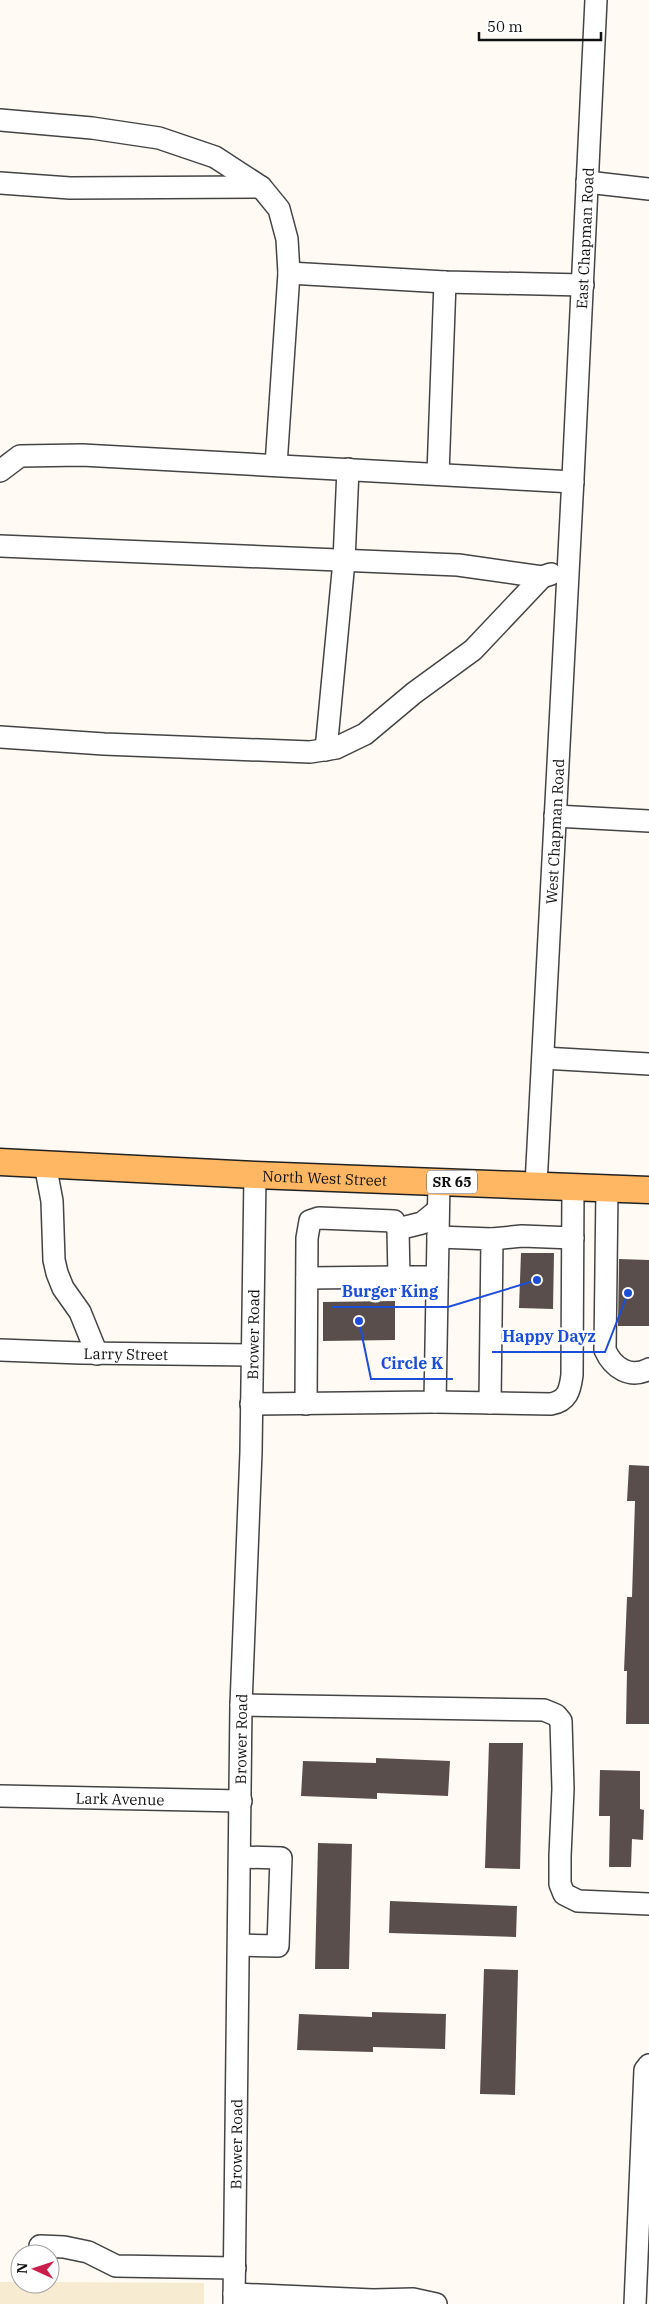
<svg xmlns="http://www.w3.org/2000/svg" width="649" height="2304" font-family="'IBM Plex Serif',serif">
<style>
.farmland{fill:#f7ecd2}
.building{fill:#5a4e4c}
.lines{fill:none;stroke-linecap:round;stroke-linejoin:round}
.minor-casing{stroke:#444;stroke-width:24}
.major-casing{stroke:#222;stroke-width:29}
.minor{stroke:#fff;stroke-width:21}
.major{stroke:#ffb764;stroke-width:26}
.labels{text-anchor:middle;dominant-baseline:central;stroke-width:5;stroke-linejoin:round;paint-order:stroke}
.shield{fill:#fff;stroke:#585858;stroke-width:1}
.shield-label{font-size:14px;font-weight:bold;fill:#111}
.street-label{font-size:15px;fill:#111;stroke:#fff}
.leader{fill:none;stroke:#1d4ed8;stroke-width:2}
.callout-dot{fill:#1d4ed8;stroke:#fff;stroke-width:2}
.callout-label{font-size:16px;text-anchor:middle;font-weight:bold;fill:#1d4ed8;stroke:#fff;stroke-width:5;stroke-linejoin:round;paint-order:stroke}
</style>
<rect width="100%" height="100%" fill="#fffaf4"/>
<path class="farmland" d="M 0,2282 L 20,2282 L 20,2284 L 50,2284 L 50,2282 L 204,2283 L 204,2304 L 0,2304 Z"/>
<g class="building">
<path d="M 521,1253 L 554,1253 L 553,1309 L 519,1308 Z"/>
<path d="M 619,1259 L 649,1260 L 649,1326 L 618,1326 Z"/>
<path d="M 395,1301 L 395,1340 L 323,1341 L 323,1302 Z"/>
<path d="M 629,1465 L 649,1466 L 649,1724 L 626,1724 L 627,1671 L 624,1671 L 627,1597 L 632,1597 L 635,1501 L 627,1501 Z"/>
<path d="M 489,1743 L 523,1743 L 520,1869 L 485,1868 Z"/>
<path d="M 376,1758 L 450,1761 L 448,1796 L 377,1793 L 377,1799 L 301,1796 L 303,1761 L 376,1763 Z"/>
<path d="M 600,1770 L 640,1771 L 640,1809 L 644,1810 L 643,1840 L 632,1839 L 631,1867 L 609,1867 L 610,1816 L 599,1816 Z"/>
<path d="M 318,1843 L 352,1844 L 349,1969 L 315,1969 Z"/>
<path d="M 390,1901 L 517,1906 L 516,1937 L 389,1933 Z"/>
<path d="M 484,1969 L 518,1970 L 515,2095 L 480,2094 Z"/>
<path d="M 372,2012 L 446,2014 L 445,2049 L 373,2047 L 373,2052 L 297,2050 L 299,2014 L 372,2017 Z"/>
</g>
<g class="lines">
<defs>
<g id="minor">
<path d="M 0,120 L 92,128 L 159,138 L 215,157 L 261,187 L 279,209 L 287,239 L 289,273 L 276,465"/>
<path d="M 587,182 L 649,189"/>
<path d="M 0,183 L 70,188 L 261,187"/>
<path d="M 289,273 L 445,282 L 583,285"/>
<path d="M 0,471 L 20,456 L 82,455 L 573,482"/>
<path d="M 438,474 L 445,282"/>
<path d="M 0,546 L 458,565 L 542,577 L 551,574"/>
<path d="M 0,737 L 104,744 L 310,752 L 336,748 L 365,734 L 414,693 L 473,650 L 542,577"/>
<path d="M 326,750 L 344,561 L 348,469"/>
<path d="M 555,816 L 649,821"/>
<path d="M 543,1058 L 649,1064"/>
<path d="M 45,1164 L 52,1201 L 54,1260 L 57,1273 L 63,1288 L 80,1312 L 97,1354"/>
<path id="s1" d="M 536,1185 L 573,478 L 596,0"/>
<path d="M 607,1189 L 605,1350 C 613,1368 630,1379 649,1369"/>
<path d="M 398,1229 L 422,1223 L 438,1210"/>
<path d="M 438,1237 L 492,1239 L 490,1403"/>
<path d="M 492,1239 L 522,1236 L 573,1238"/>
<path d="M 307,1278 L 399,1277"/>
<path id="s2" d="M 0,1350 L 81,1353 L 252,1355"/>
<path d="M 435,1402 L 551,1404 C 567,1401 570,1391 572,1375 L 573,1187"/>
<path d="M 251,1404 L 435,1402 L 439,1182"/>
<path d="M 306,1404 L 307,1238 L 310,1221 L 319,1218 L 394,1221 L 398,1230 L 399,1277 L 437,1277"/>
<path d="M 241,1705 L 544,1710 L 556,1715 L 561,1721 L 563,1789 L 560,1856 L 560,1884 L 564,1894 L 578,1901 L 649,1904"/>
<path id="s3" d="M 0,1796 L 241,1801"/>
<path d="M 239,1945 L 278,1946 L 281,1858 L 240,1857"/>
<path d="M 40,2246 L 64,2247 L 88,2252 L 116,2266 L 235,2268"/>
<path d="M 234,2294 L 373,2300 L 413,2299 L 436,2304"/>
<path id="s4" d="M 234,2304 L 241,1705 L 251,1452 L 255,1175"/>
<path d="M 635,2304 L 645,2070 L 649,2065"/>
</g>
<g id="major">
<path id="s5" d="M 0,1162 L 255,1175 L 649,1190"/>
</g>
</defs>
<use href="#minor" class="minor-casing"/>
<use href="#major" class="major-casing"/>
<use href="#minor" class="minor"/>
<use href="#major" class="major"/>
</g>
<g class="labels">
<rect class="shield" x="427" y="1170.5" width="50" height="23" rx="4"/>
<g class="shield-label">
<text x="452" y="1182">SR 65</text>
</g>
<g class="street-label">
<text stroke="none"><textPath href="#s1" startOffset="948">East Chapman Road</textPath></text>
<text stroke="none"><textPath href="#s1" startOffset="354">West Chapman Road</textPath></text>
<text stroke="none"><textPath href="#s5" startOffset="325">North West Street</textPath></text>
<text stroke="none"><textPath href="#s4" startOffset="970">Brower Road</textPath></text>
<text stroke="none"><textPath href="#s2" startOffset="126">Larry Street</textPath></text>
<text stroke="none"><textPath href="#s4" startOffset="565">Brower Road</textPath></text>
<text stroke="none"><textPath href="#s3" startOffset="120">Lark Avenue</textPath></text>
<text stroke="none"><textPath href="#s4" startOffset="160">Brower Road</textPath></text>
</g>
</g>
<path class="leader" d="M537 1280L448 1307H332M628 1293L605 1352H492M359 1321L371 1379H453"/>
<g class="callout-dot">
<circle cx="537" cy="1280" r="5"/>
<circle cx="628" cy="1293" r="5"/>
<circle cx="359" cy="1321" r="5"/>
</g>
<g class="callout-label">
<text x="390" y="1297">Burger King</text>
<text x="549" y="1342">Happy Dayz</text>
<text x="412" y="1369">Circle K</text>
</g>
<g transform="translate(35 2269) rotate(273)"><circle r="24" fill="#ffffff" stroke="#a0a0a0"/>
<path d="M0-4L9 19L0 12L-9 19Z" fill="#ca1f4d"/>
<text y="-8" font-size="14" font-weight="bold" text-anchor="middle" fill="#111111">N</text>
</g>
<path d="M479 32v8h122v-8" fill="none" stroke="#111111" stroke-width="2.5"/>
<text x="487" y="32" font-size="15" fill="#111111" stroke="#ffffff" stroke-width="4" paint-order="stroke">50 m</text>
</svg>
